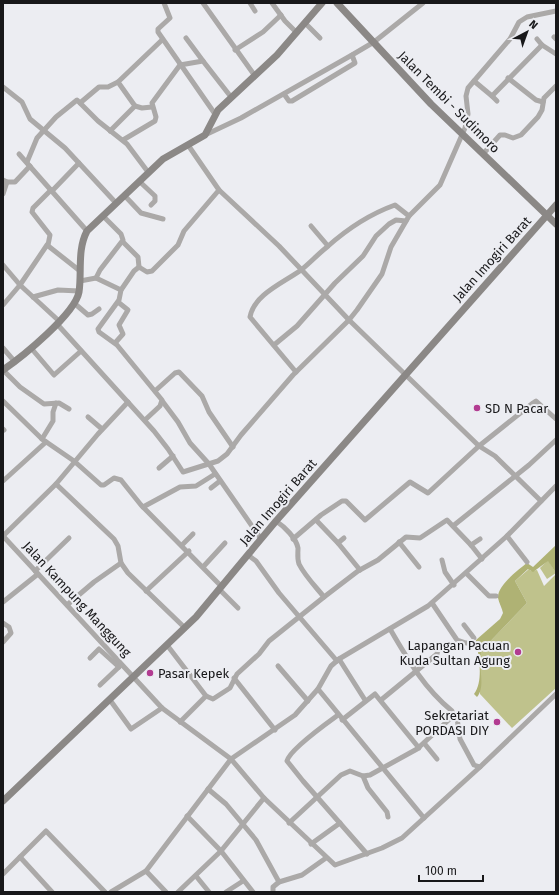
<svg xmlns="http://www.w3.org/2000/svg" width="559" height="895" font-family="'Fira Sans',sans-serif">
<style>
.green{fill:#bfc28c}
.forest{fill:#afb274}
.lines{fill:none;stroke-linecap:round;stroke-linejoin:round}
.street{stroke:#aba9a8;stroke-width:5}
.secondary{stroke:#8b8886;stroke-width:7}
.poi-dot{fill:#b23b91;stroke:#ecedf2;stroke-width:1.5}
.labels{text-anchor:middle;dominant-baseline:central;stroke-width:4;stroke-linejoin:round;paint-order:stroke}
.street-label{font-size:13px;fill:#18181a;stroke:#ecedf2}
.poi-label{font-size:13px;fill:#18181a;stroke:#ecedf2;text-anchor:start}
</style>
<rect width="100%" height="100%" fill="#ecedf2"/>
<g class="green">
<path d="M 548,560 L 556,573 L 547,579 L 540,568 Z"/>
<path d="M 529,569 L 531,571 L 537,570 L 544,586 L 556,574 L 556,688 L 512,728 L 480,694 L 480,652 L 527,603 L 515,581 Z"/>
</g>
<path class="forest" d="M 556,545 L 556,573 L 548,561 L 533,572 L 528,569 L 515,581 L 527,603 L 482,650 C 476,663 487,685 477,697 L 474,694 C 482,684 480,664 478,652 C 478,647 475,645 476,640 L 500,619 L 503,613 C 502,608 499,603 498,598 C 497,586 519,569 527,563 L 533,567 Z"/>
<g class="lines">
<g class="street">
<path d="M 164,3 L 170,18 L 158,29 L 158,32 L 215,114"/>
<path d="M 203,3 L 255,76"/>
<path d="M 250,3 L 255,11"/>
<path d="M 272,3 L 285,21 L 297,33"/>
<path d="M 305,23 L 320,38"/>
<path d="M 554,37 L 556,39"/>
<path d="M 186,38 L 203,61"/>
<path d="M 537,39 L 542,45 L 556,54"/>
<path d="M 235,50 L 263,32 L 281,15"/>
<path d="M 508,78 L 536,100 L 543,102"/>
<path d="M 474,81 L 492,96 L 542,45"/>
<path d="M 3,87 L 22,102 L 30,119 L 65,148 L 116,203"/>
<path d="M 284,94 L 289,101 L 292,101 L 355,63 L 352,55"/>
<path d="M 492,96 L 497,101"/>
<path d="M 80,103 L 99,87 L 108,87 L 118,82"/>
<path d="M 135,106 L 142,108 L 152,107"/>
<path d="M 110,131 L 135,106 L 118,82 L 162,40"/>
<path d="M 205,135 L 241,118 L 352,55 L 374,42 L 423,3"/>
<path d="M 123,140 L 155,121 L 156,117 L 152,103 L 180,65 L 203,61 L 231,97"/>
<path d="M 188,145 L 219,190 L 279,246 L 349,320 L 479,446 L 495,456 L 541,501"/>
<path d="M 19,154 L 87,231"/>
<path d="M 483,154 L 500,135 L 505,135 L 513,138 L 521,135 L 538,117 L 542,110 L 544,98 L 556,86"/>
<path d="M 27,162 L 37,138 L 56,117 L 77,100 L 98,121 L 127,144 L 148,172"/>
<path d="M 3,180 L 7,182 L 15,182 L 30,166"/>
<path d="M 139,181 L 155,196 L 155,201 L 151,205"/>
<path d="M 52,191 L 79,163"/>
<path d="M 3,194 L 7,182"/>
<path d="M 124,195 L 141,213 L 163,219"/>
<path d="M 311,226 L 328,246"/>
<path d="M 123,242 L 138,257 L 139,267"/>
<path d="M 48,245 L 50,235 L 32,212 L 33,208 L 51,190"/>
<path d="M 3,265 L 20,285 L 59,321"/>
<path d="M 96,278 L 100,270 L 123,240 L 121,234 L 103,216"/>
<path d="M 80,281 L 96,278 L 121,290"/>
<path d="M 33,297 L 58,290 L 79,291"/>
<path d="M 74,303 L 88,315 L 92,314 L 99,309"/>
<path d="M 3,305 L 20,285 L 47,245 L 80,271"/>
<path d="M 57,324 L 154,431 L 168,449 L 183,472 L 218,461 L 227,454 L 241,435 L 293,375 L 349,320 L 357,310 L 382,274 L 391,247 L 409,216 L 440,185 L 465,128 L 468,114 L 466,96 L 468,88 L 510,39 L 519,22 L 527,17 L 556,11"/>
<path d="M 115,343 L 123,334 L 119,325 L 128,310 L 118,302"/>
<path d="M 274,345 L 297,326 L 335,283 L 363,256 L 376,236 L 389,224 L 396,220 L 406,221"/>
<path d="M 3,348 L 15,362"/>
<path d="M 31,348 L 54,375 L 81,351"/>
<path d="M 3,370 L 20,387 L 44,404 L 59,403 L 69,409"/>
<path d="M 296,372 L 250,317 C 254,294 285,282 301,270 C 310,263 318,254 327,247 C 346,230 370,214 395,205 L 409,216"/>
<path d="M 155,391 L 175,373 L 179,372 L 202,396 L 209,412 L 233,447"/>
<path d="M 3,401 L 42,439 L 74,461 L 101,485 L 104,485 L 114,478 L 121,480 L 141,505 L 222,587"/>
<path d="M 163,402 L 178,422 L 190,443 L 209,464 L 261,539"/>
<path d="M 88,417 L 102,429"/>
<path d="M 145,420 L 160,406 L 162,400 L 117,345 L 99,332 L 98,329 L 119,300 L 121,290 L 134,271 L 139,267 L 147,272 L 152,271 L 178,245 L 184,231 L 219,190"/>
<path d="M 3,429 L 4,430"/>
<path d="M 42,439 L 53,421 L 53,412 L 56,403"/>
<path d="M 159,468 L 173,456"/>
<path d="M 3,481 L 46,442"/>
<path d="M 56,484 L 114,539 L 118,546 L 121,563 L 128,573 L 185,628"/>
<path d="M 211,488 L 220,481"/>
<path d="M 143,507 L 180,487 L 196,486 L 215,474"/>
<path d="M 316,520 L 338,543 L 344,538"/>
<path d="M 276,521 C 285,527 296,538 298,548 C 298,554 297,558 299,564 C 305,576 316,587 324,597 L 358,571 L 378,560 L 406,537 L 420,538 L 447,520 L 471,545 L 482,559"/>
<path d="M 453,526 L 529,465 L 556,440"/>
<path d="M 3,536 L 162,708 L 231,759 L 264,798 L 335,865 L 382,848 L 402,838 L 480,767 L 556,694"/>
<path d="M 3,536 L 56,484 L 98,434 L 128,402"/>
<path d="M 507,536 L 527,562"/>
<path d="M 293,539 L 321,515 L 342,501 L 346,501 L 365,520 L 410,482 L 428,493 L 479,446 L 533,403 L 536,401 L 556,419"/>
<path d="M 399,542 L 419,567"/>
<path d="M 338,543 L 360,570"/>
<path d="M 182,545 L 193,534"/>
<path d="M 471,545 L 480,539"/>
<path d="M 248,555 L 256,561 L 279,593 L 337,661"/>
<path d="M 442,560 L 445,572 L 454,585"/>
<path d="M 203,567 L 225,543"/>
<path d="M 35,571 L 69,538"/>
<path d="M 467,574 L 489,596 L 496,596"/>
<path d="M 220,590 L 238,608"/>
<path d="M 146,591 L 189,551"/>
<path d="M 3,602 L 38,574"/>
<path d="M 432,603 L 457,640 L 466,643 L 473,643"/>
<path d="M 67,605 L 94,582 L 121,563"/>
<path d="M 3,623 L 9,627 L 11,633 L 3,642"/>
<path d="M 464,625 L 474,638"/>
<path d="M 390,629 C 408,660 424,688 452,711 L 453,716 L 457,718 L 460,739 L 474,765 L 480,767"/>
<path d="M 167,645 L 206,696 L 213,699 L 230,688 L 237,674 L 259,654 L 269,641 L 324,597"/>
<path d="M 90,658 L 99,649 L 119,667"/>
<path d="M 339,659 L 365,700"/>
<path d="M 278,666 L 308,701"/>
<path d="M 234,678 L 275,730"/>
<path d="M 100,685 L 120,666"/>
<path d="M 318,689 L 424,818"/>
<path d="M 110,700 L 131,729 L 162,708"/>
<path d="M 381,700 L 437,654 L 438,649 L 445,645"/>
<path d="M 338,715 C 327,723 289,750 287,761 L 303,781 L 367,854"/>
<path d="M 342,720 L 375,694 L 419,748"/>
<path d="M 180,722 L 206,696"/>
<path d="M 424,743 L 437,759"/>
<path d="M 363,776 L 368,788 L 387,812 L 388,817"/>
<path d="M 208,789 L 226,804 L 256,840 L 279,882"/>
<path d="M 187,816 L 221,851 L 253,892"/>
<path d="M 289,823 L 341,775 L 350,771 L 363,776 L 370,775 L 417,749 L 453,716"/>
<path d="M 311,844 L 340,823"/>
<path d="M 20,857 L 52,892"/>
<path d="M 146,871 L 166,892"/>
<path d="M 3,874 L 46,831 L 105,892"/>
<path d="M 196,876 L 209,892"/>
<path d="M 111,892 L 146,871 L 231,759 L 295,715 L 318,689 L 331,666 L 339,659 L 428,606 L 507,536 L 556,486"/>
<path d="M 178,892 L 221,851 L 264,798"/>
<path d="M 226,892 L 243,881"/>
<path d="M 273,892 L 273,887 L 279,882 L 302,875 L 326,858"/>
</g>
<g class="secondary">
<path d="M 337,3 L 431,104 L 556,224"/>
<path d="M 3,370 C 22,357 75,314 79,292 C 82,272 77,250 87,231 L 163,159 L 205,135 L 218,110 L 277,55 L 322,3"/>
<path d="M 3,801 L 196,617 L 276,521 L 556,205"/>
</g>
</g>
<g class="poi-dot">
<circle cx="477" cy="408" r="4"/>
<circle cx="518" cy="652" r="4"/>
<circle cx="150" cy="673" r="4"/>
<circle cx="497" cy="722" r="4"/>
</g>
<g class="labels">
<g class="street-label">
<text transform="translate(449 102) rotate(45)">Jalan Tembi - Sudimoro</text>
<text transform="translate(492 259) rotate(-48)">Jalan Imogiri Barat</text>
<text transform="translate(278 502) rotate(-49)">Jalan Imogiri Barat</text>
<text transform="translate(77 599) rotate(47)">Jalan Kampung Manggung</text>
</g>
<g class="poi-label">
<text x="485" y="408">SD N Pacar</text>
<text x="510" y="645" text-anchor="end">Lapangan Pacuan<tspan x="510" dy="15">Kuda Sultan Agung</tspan></text>
<text x="158" y="673">Pasar Kepek</text>
<text x="489" y="715" text-anchor="end">Sekretariat<tspan x="489" dy="15">PORDASI DIY</tspan></text>
</g>
</g>
<rect width="559" height="895" fill="none" stroke="#18181a" stroke-width="8"/>
<g transform="translate(527 32) rotate(41)" stroke="#ecedf2" stroke-width="3" paint-order="stroke">
<path d="M0-3L7 15L0 10L-7 15Z" fill="#18181a"/>
<text y="-6" font-size="11" font-weight="bold" text-anchor="middle" fill="#18181a">N</text>
</g>
<path d="M419 875v6h64v-6" fill="none" stroke="#18181a" stroke-width="2"/>
<text x="425" y="875" font-size="12" fill="#18181a" stroke="#ecedf2" stroke-width="3" paint-order="stroke">100 m</text>
</svg>
